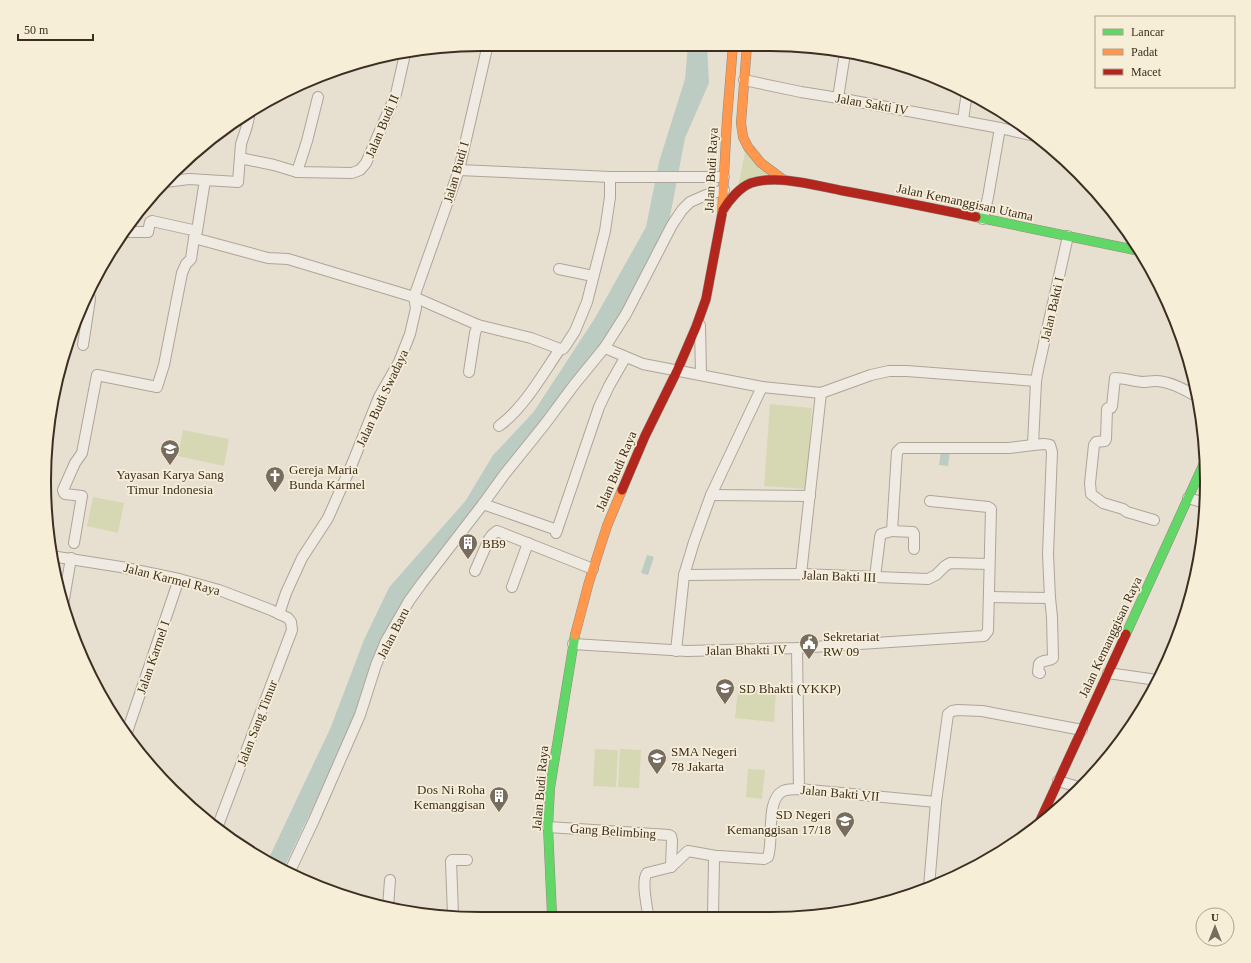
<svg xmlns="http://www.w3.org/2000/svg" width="1251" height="963" font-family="Georgia,serif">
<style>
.green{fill:#d6d7b3}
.water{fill:#bcccc2}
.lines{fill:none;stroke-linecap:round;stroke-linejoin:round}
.river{stroke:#bcccc2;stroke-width:18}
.street-casing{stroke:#ada599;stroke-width:12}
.fast-casing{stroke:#928b80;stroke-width:10}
.slow-casing{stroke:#928b80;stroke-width:10}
.jam-casing{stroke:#928b80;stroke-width:10}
.street{stroke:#efebe3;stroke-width:10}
.fast{stroke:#63d668;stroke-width:9}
.slow{stroke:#ff974d;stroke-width:9}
.jam{stroke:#b3261e;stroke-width:9}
.labels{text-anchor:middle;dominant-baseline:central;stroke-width:3.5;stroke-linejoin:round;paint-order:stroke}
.street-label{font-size:13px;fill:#3d2e20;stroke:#f7eed8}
.poi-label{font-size:13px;fill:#3d2e20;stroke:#f7eed8;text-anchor:start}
.rim{fill:none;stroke:#3d2e20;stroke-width:2}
</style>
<rect width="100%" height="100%" fill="#e7e0d1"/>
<g class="green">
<path d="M 747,142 L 770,174 L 738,187 Z"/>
<path d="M 770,404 L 812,408 L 806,489 L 764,486 Z"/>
<path d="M 183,430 L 229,439 L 224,466 L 178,456 Z"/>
<path d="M 93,497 L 124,503 L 118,533 L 87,526 Z"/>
<path d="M 738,688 L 776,692 L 774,722 L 735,718 Z"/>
<path d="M 595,749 L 618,750 L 616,787 L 593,786 Z"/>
<path d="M 620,749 L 641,750 L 639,788 L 618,787 Z"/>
<path d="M 748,769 L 765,770 L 762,799 L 746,797 Z"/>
</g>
<g class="water">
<path d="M 688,45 L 707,45 L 709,83 L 685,138 L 669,222 L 620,323 L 550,415 L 533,413 L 595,318 L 646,227 L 659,162 L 685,79 Z"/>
<path d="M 941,451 L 950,452 L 948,466 L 939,465 Z"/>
<path d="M 647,555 L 654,557 L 648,575 L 641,573 Z"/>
</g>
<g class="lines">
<path class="river" d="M 276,864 L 339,731 L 372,644 L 397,592 L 473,506 L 500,461 L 545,413 L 557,394"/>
<defs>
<g id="street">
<path d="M 744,80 L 801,92 L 838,98 L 1000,128 L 1039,137"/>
<path d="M 838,98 L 845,53"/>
<path d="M 963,120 L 967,92"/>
<path d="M 240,158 L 274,165 L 297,172 L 352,173 L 360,170 L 366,163 L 396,94 L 405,54"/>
<path d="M 459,170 L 610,177 L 724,177"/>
<path d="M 297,172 L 307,141 L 318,97"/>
<path d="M 165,182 L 189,179 L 205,180"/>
<path d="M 983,219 L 988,197 L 1000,128"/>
<path d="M 127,232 L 148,232 L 150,222 L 152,221 L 197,231"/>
<path d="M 194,238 L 268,258 L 288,259 L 414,297 L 478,325 L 531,338 L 560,349"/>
<path d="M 559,269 L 593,276"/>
<path d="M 414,297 L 459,170 L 488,44"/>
<path d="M 700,325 L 701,375"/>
<path d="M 83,345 L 90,299 L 89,295"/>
<path d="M 605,347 L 605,348 L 643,364 L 762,387 L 821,393 L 871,375 L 889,371 L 907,371 L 1036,381"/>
<path d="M 469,372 L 475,333 L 478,325"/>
<path d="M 499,426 C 524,408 542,375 560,349 L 563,349 L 566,345 L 575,331 L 587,302 L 605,231 L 610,197 L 610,177"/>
<path d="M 711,495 L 810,496"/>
<path d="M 1188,498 L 1205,503"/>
<path d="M 483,504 L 557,530"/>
<path d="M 1154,520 L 1127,512 L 1123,509 L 1103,503 L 1091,494 L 1090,483 L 1094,445 L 1096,442 L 1105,441 L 1106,439 L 1107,409 L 1108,408 L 1111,408 L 1112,406 L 1115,378 C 1124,378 1133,381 1143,382 C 1147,382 1151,381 1155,381 C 1170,381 1186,390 1199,398"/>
<path d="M 556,533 L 599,407 L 609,386 L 625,358"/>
<path d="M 74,543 L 82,496 L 65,494 L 64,493 L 63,490 L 75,463 L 82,453 L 97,375 L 157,387 L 164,365 L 182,273 L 186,264 L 191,259 L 194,238 L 197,231 L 205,180 L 238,182 L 241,144 L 247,126 L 250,112"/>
<path d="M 914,549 L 914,534 L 913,532 L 892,531 L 897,452 L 901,448 L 1009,448 L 1033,445"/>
<path d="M 51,556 L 121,567 L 179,579 L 219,590 L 271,610 L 288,618 L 291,622 L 292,630 L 217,828"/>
<path d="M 475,571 L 489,539 L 492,535 L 497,531 L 593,569"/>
<path d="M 801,574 L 821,393"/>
<path d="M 684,575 L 801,574 L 928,579 L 936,575 L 945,566 L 950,563 L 989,564"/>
<path d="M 875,577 L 880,537 L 881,534 L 892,531"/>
<path d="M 512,587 L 528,543"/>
<path d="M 990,597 L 1050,598"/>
<path d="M 63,605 L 71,558"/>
<path d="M 279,614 L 286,593 L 302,558 L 328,518 L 352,464 L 379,397 L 399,362 L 410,334 L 416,308 L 414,297"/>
<path d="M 573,644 L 687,651 L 797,648 L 984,636 L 988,631 L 991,509 L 988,507 L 930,501"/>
<path d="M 797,648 L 799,789"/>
<path d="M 676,651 L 684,575 L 694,542 L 711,495 L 762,387"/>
<path d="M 1040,673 L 1038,672 L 1039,664 C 1043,659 1049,662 1053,658 L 1052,617 L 1050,598 L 1048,554 L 1052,452 L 1050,445 L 1044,444 L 1033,445 L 1036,381 L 1038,370 L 1068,236"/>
<path d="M 1108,673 L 1157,680"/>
<path d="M 126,735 L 179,579"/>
<path d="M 1058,781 L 1082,788"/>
<path d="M 548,827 L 669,835 L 671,836 L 672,840 L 671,867"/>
<path d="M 290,871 L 314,820 L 360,715 L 376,665 L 386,641 L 409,601 L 422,583 L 483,504 L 504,475 L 545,424 L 574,385 L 605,347 L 626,314 L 672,225 L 682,210 L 690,202 L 706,195 L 724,190"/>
<path d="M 929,887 L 936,802 L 948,714 L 952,711 L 958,710 L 982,711 L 1082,730"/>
<path d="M 388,907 L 390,880"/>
<path d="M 453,915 L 451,861 L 452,860 L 467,860"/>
<path d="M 648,915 C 647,905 641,881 647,873 L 671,867 L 688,851 L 716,856"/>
<path d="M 713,915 L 714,860 L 716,856 L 719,856 L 764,859 L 768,857 C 774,841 765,800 783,791 C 788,789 794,789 799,789 L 936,802"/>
</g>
<g id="fast">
<path d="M 976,217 L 1140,251"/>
<path d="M 1126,634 L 1205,461"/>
<path d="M 552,915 L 548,827 L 550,788 L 575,635"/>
</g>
<g id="slow">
<path d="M 747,45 L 741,123 L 743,137 L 748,147 L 761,163 L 784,180"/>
<path d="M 722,214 L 727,119 L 733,45"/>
<path d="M 575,635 L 589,582 L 607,526 L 622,490"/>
</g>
<g id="jam">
<path d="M 723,210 C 729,200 740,187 751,183 C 779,174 816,186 844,191 C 888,199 932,208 976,217"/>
<path d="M 622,490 L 645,436 L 677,371 L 696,327 L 706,299 L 722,214"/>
<path d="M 1039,823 L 1126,634"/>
</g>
</defs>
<use href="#street" class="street-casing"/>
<use href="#fast" class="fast-casing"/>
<use href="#slow" class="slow-casing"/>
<use href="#jam" class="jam-casing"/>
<use href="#street" class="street"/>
<use href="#fast" class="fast"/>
<use href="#slow" class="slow"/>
<use href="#jam" class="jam"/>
</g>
<defs>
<symbol id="school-pin" viewBox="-11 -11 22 30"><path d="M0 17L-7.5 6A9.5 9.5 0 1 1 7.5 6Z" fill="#786c5e" stroke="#f7eed8"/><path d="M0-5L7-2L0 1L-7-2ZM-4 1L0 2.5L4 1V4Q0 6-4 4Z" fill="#fff"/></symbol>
<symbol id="church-pin" viewBox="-11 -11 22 30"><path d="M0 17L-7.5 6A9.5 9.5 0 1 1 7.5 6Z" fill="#786c5e" stroke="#f7eed8"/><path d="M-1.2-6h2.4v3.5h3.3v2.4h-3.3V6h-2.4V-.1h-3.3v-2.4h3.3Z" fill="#fff"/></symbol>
<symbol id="building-pin" viewBox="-11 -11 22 30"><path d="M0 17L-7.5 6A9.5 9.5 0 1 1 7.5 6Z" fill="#786c5e" stroke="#f7eed8"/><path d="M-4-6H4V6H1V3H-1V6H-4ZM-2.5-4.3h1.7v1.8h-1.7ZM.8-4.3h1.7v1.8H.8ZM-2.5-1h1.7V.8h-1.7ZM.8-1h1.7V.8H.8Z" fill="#fff"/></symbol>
<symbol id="civic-pin" viewBox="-11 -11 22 30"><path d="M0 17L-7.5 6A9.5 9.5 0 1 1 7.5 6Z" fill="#786c5e" stroke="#f7eed8"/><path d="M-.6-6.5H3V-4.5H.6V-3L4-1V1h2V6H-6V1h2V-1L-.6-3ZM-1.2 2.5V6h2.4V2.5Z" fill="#fff"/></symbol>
</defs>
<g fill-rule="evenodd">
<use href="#school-pin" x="159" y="438" width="22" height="30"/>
<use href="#church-pin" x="264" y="465" width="22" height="30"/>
<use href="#building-pin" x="457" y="532" width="22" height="30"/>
<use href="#civic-pin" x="798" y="632" width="22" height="30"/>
<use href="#school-pin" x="714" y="677" width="22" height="30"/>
<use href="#school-pin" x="646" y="747" width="22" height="30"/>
<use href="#building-pin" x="488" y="785" width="22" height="30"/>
<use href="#school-pin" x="834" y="810" width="22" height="30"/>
</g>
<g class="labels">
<g class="street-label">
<text transform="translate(872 104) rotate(10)">Jalan Sakti IV</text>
<text transform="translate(382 126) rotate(-67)">Jalan Budi II</text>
<text transform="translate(711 170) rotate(-87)">Jalan Budi Raya</text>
<text transform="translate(456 172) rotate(-74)">Jalan Budi I</text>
<text transform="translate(965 202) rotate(12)">Jalan Kemanggisan Utama</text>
<text transform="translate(1052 309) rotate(-77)">Jalan Bakti I</text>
<text transform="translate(382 398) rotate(-65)">Jalan Budi Swadaya</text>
<text transform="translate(616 471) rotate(-67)">Jalan Budi Raya</text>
<text transform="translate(839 576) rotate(2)">Jalan Bakti III</text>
<text transform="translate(172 579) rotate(14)">Jalan Karmel Raya</text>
<text transform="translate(393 633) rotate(-63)">Jalan Baru</text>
<text transform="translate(1110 637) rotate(-65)">Jalan Kemanggisan Raya</text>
<text transform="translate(746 650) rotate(-1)">Jalan Bhakti IV</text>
<text transform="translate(153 657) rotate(-71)">Jalan Karmel I</text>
<text transform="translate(257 723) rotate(-69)">Jalan Sang Timur</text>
<text transform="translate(540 788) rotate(-85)">Jalan Budi Raya</text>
<text transform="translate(840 793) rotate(5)">Jalan Bakti VII</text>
<text transform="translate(613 831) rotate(4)">Gang Belimbing</text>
</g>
<g class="poi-label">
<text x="289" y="469">Gereja Maria<tspan x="289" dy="15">Bunda Karmel</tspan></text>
<text x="170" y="474" text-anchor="middle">Yayasan Karya Sang<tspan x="170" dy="15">Timur Indonesia</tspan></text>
<text x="482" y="543">BB9</text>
<text x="823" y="636">Sekretariat<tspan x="823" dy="15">RW 09</tspan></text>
<text x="739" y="688">SD Bhakti (YKKP)</text>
<text x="671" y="751">SMA Negeri<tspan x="671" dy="15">78 Jakarta</tspan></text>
<text x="485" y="789" text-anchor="end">Dos Ni Roha<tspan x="485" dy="15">Kemanggisan</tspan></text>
<text x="831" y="814" text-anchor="end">SD Negeri<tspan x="831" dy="15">Kemanggisan 17/18</tspan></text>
</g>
</g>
<path d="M0 0H1251V963H0ZM481 51H770A430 430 0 0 1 1200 481V482A430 430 0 0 1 770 912H481A430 430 0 0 1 51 482V481A430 430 0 0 1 481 51Z" fill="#f7eed8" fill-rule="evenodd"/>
<path class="rim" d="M481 51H770A430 430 0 0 1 1200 481V482A430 430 0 0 1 770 912H481A430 430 0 0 1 51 482V481A430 430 0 0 1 481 51Z"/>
<rect x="1095" y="16" width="140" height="72" fill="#f7eed8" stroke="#ada18e"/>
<rect x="1103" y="29" width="20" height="6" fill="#63d668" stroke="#ada18e"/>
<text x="1131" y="36" font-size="12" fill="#3d2e20">Lancar</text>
<rect x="1103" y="49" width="20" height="6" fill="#ff974d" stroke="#ada18e"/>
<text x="1131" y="56" font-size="12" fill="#3d2e20">Padat</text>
<rect x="1103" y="69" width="20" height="6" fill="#b3261e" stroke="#ada18e"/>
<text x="1131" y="76" font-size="12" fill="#3d2e20">Macet</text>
<g transform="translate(1215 927)"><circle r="19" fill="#f7eed8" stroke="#ada18e"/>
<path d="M0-3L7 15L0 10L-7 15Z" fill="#786c5e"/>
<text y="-6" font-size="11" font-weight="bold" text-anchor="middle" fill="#3d2e20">U</text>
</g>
<path d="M18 34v6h75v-6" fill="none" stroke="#3d2e20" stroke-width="2"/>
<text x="24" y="34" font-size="12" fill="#3d2e20" stroke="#f7eed8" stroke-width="3" paint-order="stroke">50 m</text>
</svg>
